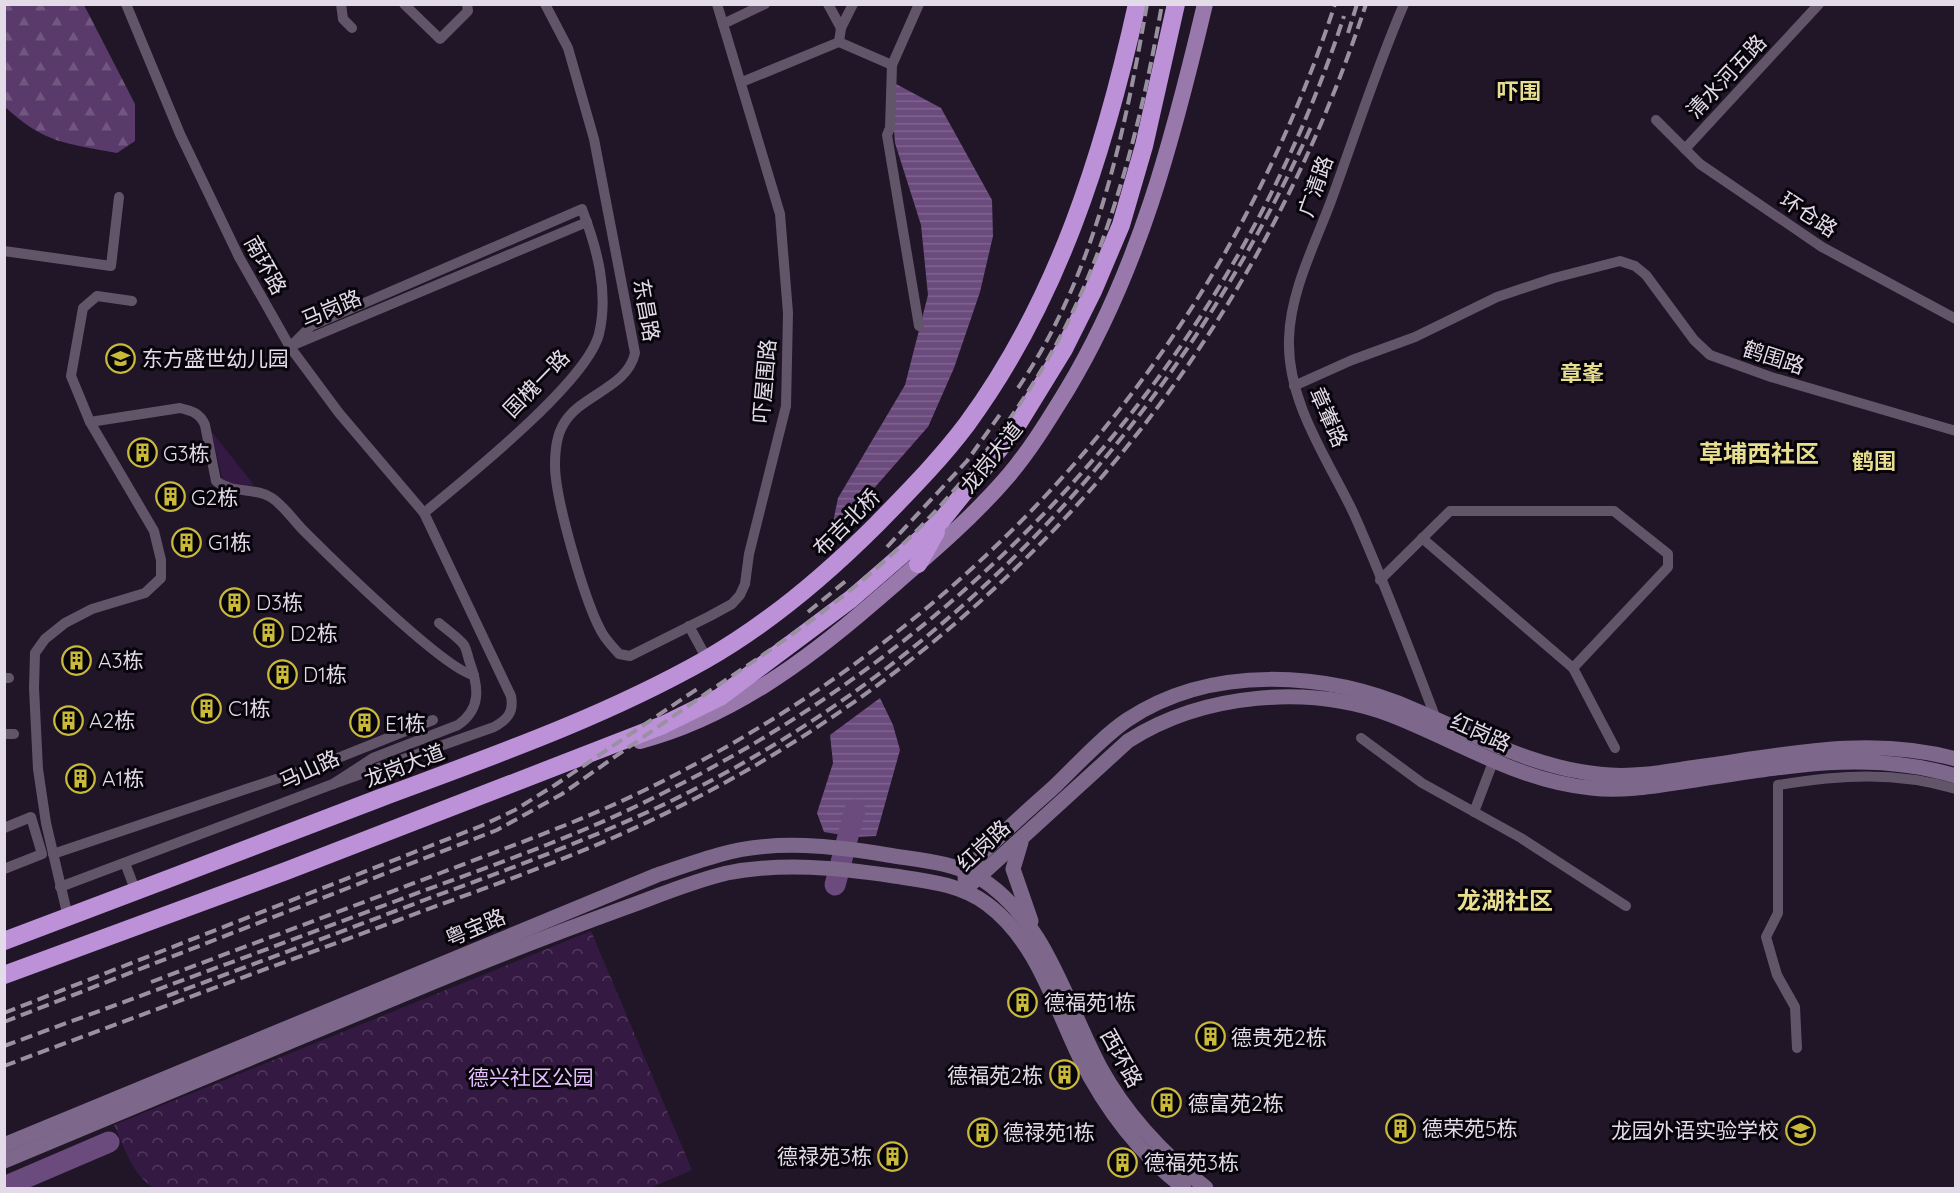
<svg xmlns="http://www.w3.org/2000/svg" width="1960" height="1193" font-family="Quicksand,'Noto Sans SC',sans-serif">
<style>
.green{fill:#341a42}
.forest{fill:url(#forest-firs)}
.park{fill:url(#park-crowns)}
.water{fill:url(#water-rules)}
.pier{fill:#211628}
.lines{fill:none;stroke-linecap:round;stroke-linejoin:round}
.river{stroke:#6b4b7d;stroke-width:21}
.street{stroke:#62556a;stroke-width:10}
.secondary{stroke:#7d678b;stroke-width:15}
.primary{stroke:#9979ac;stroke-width:16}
.highway{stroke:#bd91d8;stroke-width:18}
.rail{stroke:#9a91a0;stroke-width:4;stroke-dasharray:12 6;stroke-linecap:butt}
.labels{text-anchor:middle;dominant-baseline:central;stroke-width:6;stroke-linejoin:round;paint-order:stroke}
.street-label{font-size:21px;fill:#e3dbe8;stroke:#08040b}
.poi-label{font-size:21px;fill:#e3dbe8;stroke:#08040b;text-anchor:start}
.park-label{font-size:21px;fill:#e6bffe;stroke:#08040b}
.neighbourhood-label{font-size:22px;font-weight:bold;fill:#e7de8f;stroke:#08040b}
.quarter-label{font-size:24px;font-weight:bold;fill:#e7de8f;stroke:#08040b}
</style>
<defs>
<pattern id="forest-firs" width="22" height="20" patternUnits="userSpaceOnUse" patternTransform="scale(1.5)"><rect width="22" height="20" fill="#593a6b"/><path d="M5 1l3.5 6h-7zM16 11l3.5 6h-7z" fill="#715680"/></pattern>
<pattern id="park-crowns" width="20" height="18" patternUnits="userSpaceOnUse" patternTransform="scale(1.5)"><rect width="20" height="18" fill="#341a42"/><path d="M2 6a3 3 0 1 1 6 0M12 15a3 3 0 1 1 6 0" fill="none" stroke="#513b5d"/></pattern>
<pattern id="water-rules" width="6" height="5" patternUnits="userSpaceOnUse" patternTransform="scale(1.5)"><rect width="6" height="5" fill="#6b4b7d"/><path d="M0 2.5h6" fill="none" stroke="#80648f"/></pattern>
</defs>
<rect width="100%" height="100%" fill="#211628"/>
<path class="green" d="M 211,431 L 254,485 L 225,489 Z"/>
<path class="forest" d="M 4,5 L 84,5 L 135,104 L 135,141 L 117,153 C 65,143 46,144 5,107 Z"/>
<path class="park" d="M 591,931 L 692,1170 L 650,1188 L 154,1188 C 132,1175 125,1148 114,1125 Z"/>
<g class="water">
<path d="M 896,84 L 941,108 L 992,200 L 993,236 L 980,292 L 954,368 L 928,427 L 864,500 L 831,532 L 838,498 L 905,385 L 928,295 L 921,225 L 895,143 L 892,107 Z"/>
<path d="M 880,698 L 893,725 L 900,750 L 876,836 L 854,837 L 824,832 L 817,813 L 833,763 L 830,735 Z"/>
</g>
<path class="pier" d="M 928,427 L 927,434 L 866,502 L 833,534 L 829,534 L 864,500 Z"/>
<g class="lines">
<g class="river">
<path d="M 835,885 L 855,810"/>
<path d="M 4,1187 L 109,1142"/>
</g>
<g class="street">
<path d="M 126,4 L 180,134 L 239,257 L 290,347 L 339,413 L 424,513 L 511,696 C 514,712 508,719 494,727 L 333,784"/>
<path d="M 341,4 L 343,19 L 352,28"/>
<path d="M 404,4 L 440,39 L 468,11 L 467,4"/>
<path d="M 545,4 L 568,48 L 594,139 L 635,353 C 627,389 580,394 563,425 C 556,437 555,453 555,465 C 555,499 584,598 600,629 C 604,638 612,646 619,654 L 630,656 L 710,616 L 732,604 L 740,595 L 745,584 L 749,554 L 786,406 L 788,313 L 780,214 L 717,4"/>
<path d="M 828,4 L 841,28"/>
<path d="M 853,4 L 841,28 L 839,42 L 892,65 L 890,128 L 887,135 L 919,326"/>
<path d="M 1404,4 C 1376,69 1355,135 1331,201 C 1315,244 1290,292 1289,339 C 1287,402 1327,458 1353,512 C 1383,579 1410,650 1436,719"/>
<path d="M 723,24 L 765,4"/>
<path d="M 892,65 L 919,4"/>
<path d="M 742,82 L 839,42"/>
<path d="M 1656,120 L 1700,164 L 1822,247 L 1956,319"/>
<path d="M 1685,149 L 1819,4"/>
<path d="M 4,251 L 111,266 L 119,197"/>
<path d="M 296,344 L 587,222"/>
<path d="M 290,347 L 311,326 L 582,209 C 597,248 609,292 599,334 C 587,382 465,479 424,513"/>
<path d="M 1294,386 L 1352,360 L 1415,337 L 1497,297 L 1554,278 L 1620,261 L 1635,266 L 1646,275 L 1694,340 L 1710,355 L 1771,377 L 1956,431"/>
<path d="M 90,422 L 180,408 C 192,411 200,413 205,425 L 216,481 C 232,494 256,487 272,498 C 284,506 294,521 304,531 C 330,557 447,672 474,675"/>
<path d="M 1422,538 L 1573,668 L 1615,748"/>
<path d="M 1380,580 L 1450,511 L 1614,511 L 1668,554 L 1668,567 L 1573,668"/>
<path d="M 689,626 L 707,659"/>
<path d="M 4,678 L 9,678"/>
<path d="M 4,734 L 14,734"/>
<path d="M 1361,738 L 1422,783 L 1521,838 L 1626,906"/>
<path d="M 1474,812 L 1493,762"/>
<path d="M 4,828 L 31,817 L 42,854 L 4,869"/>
<path d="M 53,854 L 333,760 L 433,720"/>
<path d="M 125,863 L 136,892"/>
<path d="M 60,887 L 333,784 L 373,758 L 458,725 C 481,709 479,688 470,663 C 468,658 467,650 464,645 C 458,637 447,630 439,623"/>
<path d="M 68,917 L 46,823 L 38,769 L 34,688 L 35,653 L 45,639 L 65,623 L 92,609 L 145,593 L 161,578 L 161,560 L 154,531 L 90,422 L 71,376 L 83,308 L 97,296 L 132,301"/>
<path d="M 1797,1048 L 1795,1007 L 1777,975 L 1766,937 L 1778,913 L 1778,785 C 1840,775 1895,771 1956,789"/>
</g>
<g class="secondary">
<path d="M 1021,842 L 1013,869 L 1031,921"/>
<path d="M 965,878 C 966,863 1039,801 1055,786 C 1078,764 1101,738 1127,720 C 1211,664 1326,671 1415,710 C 1479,737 1540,771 1610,775 C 1639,777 1668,771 1697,767 C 1783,755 1869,735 1956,759"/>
<path d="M 971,884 L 1128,741 C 1203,693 1309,684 1391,715 C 1458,741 1518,781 1591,788 C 1626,792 1660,785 1695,780 C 1785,767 1866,749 1956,776"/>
<path d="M 4,1145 L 657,875 C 678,868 700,860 722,854 C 775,839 835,846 888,855 C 918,860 953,862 980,878 C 1046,920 1065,1001 1100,1067 C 1126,1115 1163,1154 1206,1188"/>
<path d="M 4,1161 C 149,1100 294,1040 438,980 C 501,954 564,930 627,907 C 660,895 693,881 727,873 C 784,862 838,868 894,876 C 927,881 960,884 987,904 C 1037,941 1054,1005 1080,1058 C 1105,1108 1140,1154 1184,1188"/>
</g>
<path class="primary" d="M 640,741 C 728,718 805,662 874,602 C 920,562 969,522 1009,475 C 1031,449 1049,419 1067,390 C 1139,270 1173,139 1205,4"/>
<g class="highway">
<path d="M 918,564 L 936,532"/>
<path d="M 4,941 C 130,894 254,846 380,798 C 490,757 602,718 705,660 C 770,623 825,576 877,524 C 908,492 940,460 967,424 C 1058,300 1104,153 1137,4"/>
<path d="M 4,975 L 286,871 L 663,725 L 720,697 L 851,599 L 941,521 L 1013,432 L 1064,349 L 1093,291 L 1121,225 L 1144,146 L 1176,4"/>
</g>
<g class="rail">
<path d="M 1348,33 L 1357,4"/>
<path d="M 1018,388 C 1095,275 1124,137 1147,4"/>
<path d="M 887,547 L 967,461 L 1001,413"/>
<path d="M 808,612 L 847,580"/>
<path d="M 151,982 C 247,946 343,910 438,874 C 508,847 580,822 647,789 C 976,627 1221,354 1335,4"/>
<path d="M 167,996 C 254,964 341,932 427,899 C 502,872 577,844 650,811 C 951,671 1176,425 1312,125"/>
<path d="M 4,1013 L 481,826 L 515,810 L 555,785 L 700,687"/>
<path d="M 4,1022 L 497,830 L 562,794 C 611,759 661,725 711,690 C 777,646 843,601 901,546 C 963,487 1017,416 1058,341 C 1112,241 1143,115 1162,4"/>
<path d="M 4,1046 C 135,998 265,950 396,901 C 481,869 569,840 651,799 C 976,641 1232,361 1344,16"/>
<path d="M 4,1066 C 135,1017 266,969 396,921 C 484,888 574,858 658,817 C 999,653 1249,363 1366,4"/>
</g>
</g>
<defs>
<symbol id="school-ring" viewBox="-11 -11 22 22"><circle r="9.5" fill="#08040b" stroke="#c9ba3a" stroke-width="1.5"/><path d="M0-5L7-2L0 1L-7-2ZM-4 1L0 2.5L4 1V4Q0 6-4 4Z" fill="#c9ba3a"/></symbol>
<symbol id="building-ring" viewBox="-11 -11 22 22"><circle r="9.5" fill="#08040b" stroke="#c9ba3a" stroke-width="1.5"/><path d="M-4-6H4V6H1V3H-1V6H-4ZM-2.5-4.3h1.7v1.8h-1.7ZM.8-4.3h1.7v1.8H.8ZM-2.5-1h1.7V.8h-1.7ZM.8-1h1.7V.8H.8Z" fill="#c9ba3a"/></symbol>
</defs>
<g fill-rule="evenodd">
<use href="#school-ring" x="104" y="342" width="33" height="33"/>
<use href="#building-ring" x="126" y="436" width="33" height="33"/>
<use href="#building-ring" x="154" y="480" width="33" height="33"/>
<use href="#building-ring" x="170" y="526" width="33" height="33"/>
<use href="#building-ring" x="218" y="586" width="33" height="33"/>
<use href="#building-ring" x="252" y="616" width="33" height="33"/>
<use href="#building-ring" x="60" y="644" width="33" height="33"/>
<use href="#building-ring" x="266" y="658" width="33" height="33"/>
<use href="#building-ring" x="190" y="692" width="33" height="33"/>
<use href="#building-ring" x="52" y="704" width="33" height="33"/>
<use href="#building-ring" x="348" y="706" width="33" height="33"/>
<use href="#building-ring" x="64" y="762" width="33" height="33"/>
<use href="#building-ring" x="1006" y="986" width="33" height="33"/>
<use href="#building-ring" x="1194" y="1020" width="33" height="33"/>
<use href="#building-ring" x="1048" y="1058" width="33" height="33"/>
<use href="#building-ring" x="1150" y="1086" width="33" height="33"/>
<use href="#building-ring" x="1384" y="1112" width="33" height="33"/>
<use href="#school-ring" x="1784" y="1114" width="33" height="33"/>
<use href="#building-ring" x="966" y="1116" width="33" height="33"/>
<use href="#building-ring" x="876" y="1140" width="33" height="33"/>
<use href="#building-ring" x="1106" y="1146" width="33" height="33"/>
</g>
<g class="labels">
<g class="street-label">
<text transform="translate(1726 76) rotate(-47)">清水河五路</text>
<text transform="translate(1315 186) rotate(-70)">广清路</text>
<text transform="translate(1809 214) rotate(33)">环仓路</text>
<text transform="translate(266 265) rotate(61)">南环路</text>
<text transform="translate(331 308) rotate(-23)">马岗路</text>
<text transform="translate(647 310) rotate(80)">东昌路</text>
<text transform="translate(1774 357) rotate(18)">鹤围路</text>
<text transform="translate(764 381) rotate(-85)">吓屋围路</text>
<text transform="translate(536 383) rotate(-46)">国槐一路</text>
<text transform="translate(1329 417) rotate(66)">章輋路</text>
<text transform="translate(991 457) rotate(-51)">龙岗大道</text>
<text transform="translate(846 522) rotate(-45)">布吉北桥</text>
<text transform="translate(1481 732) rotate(24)">红岗路</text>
<text transform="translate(404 765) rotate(-21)">龙岗大道</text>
<text transform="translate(309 769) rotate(-25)">马山路</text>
<text transform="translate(983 845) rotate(-43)">红岗路</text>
<text transform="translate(475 927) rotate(-23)">粤宝路</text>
<text transform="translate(1122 1058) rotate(61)">西环路</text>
</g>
<g class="poi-label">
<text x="142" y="358">东方盛世幼儿园</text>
<text x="163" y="453">G3栋</text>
<text x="191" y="497">G2栋</text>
<text x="208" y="542">G1栋</text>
<text x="256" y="602">D3栋</text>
<text x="290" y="633">D2栋</text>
<text x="98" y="660">A3栋</text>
<text x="303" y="674">D1栋</text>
<text x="228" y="708">C1栋</text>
<text x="89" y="720">A2栋</text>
<text x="385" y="723">E1栋</text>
<text x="102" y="778">A1栋</text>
<text x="1044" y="1002">德福苑1栋</text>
<text x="1231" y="1037">德贵苑2栋</text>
<text x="1043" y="1075" text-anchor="end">德福苑2栋</text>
<text x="1188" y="1103">德富苑2栋</text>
<text x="1422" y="1128">德荣苑5栋</text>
<text x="1779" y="1130" text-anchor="end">龙园外语实验学校</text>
<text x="1003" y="1132">德禄苑1栋</text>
<text x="872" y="1156" text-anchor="end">德禄苑3栋</text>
<text x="1144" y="1162">德福苑3栋</text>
</g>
<g class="park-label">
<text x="531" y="1077">德兴社区公园</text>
</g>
<g class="neighbourhood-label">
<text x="1519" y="91">吓围</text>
<text x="1582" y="373">章峯</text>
<text x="1874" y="461">鹤围</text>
</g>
<g class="quarter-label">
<text x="1759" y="453">草埔西社区</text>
<text x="1505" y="900">龙湖社区</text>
</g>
</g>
<rect width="1960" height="1193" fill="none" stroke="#e3dbe8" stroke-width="12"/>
</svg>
